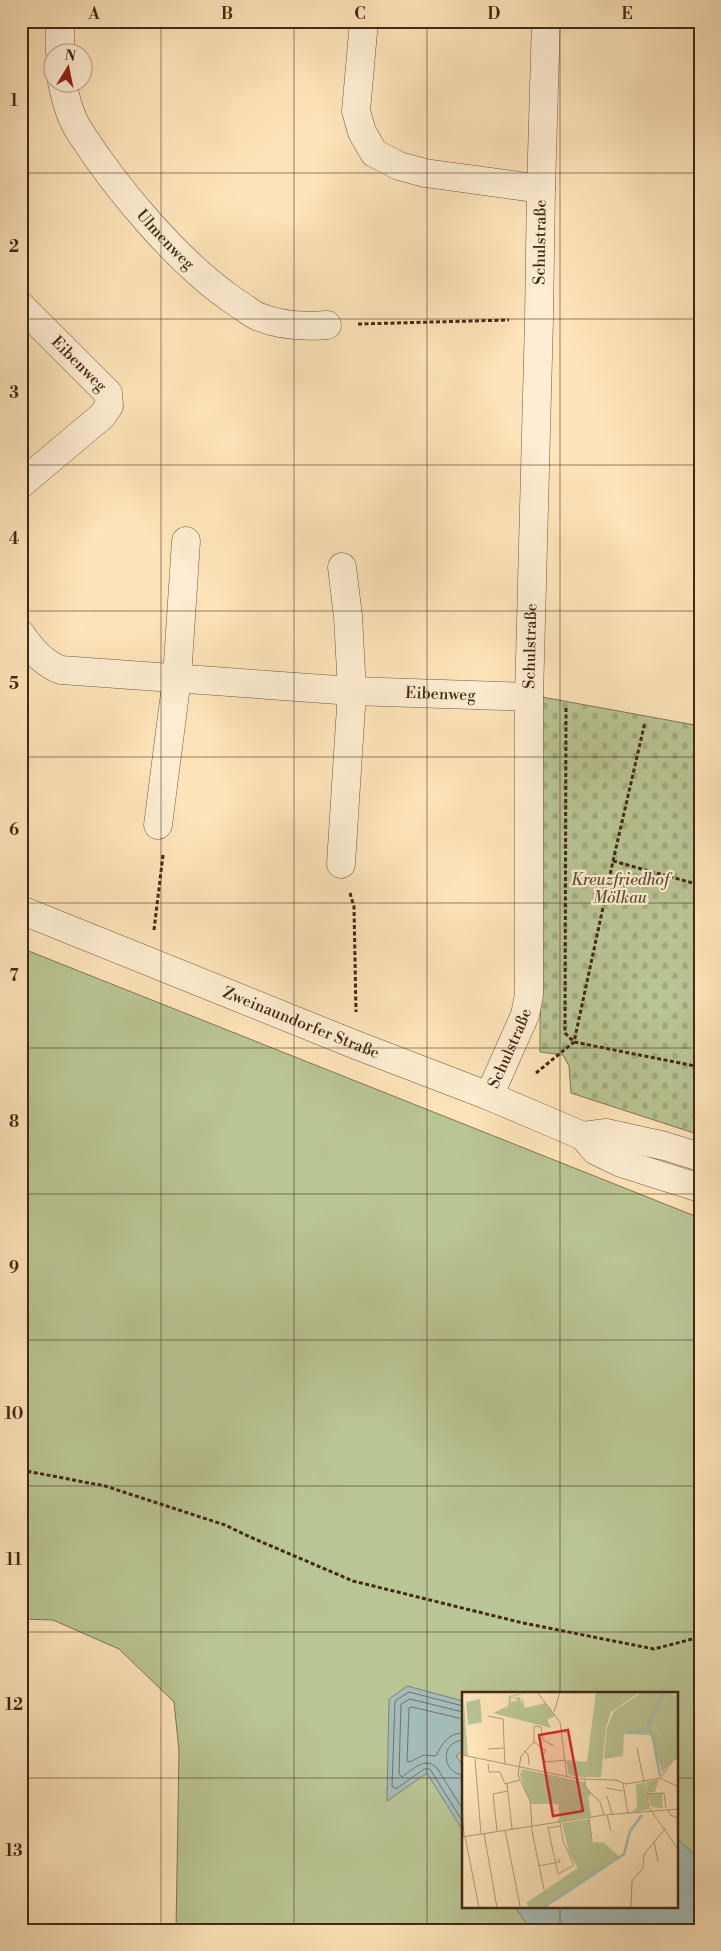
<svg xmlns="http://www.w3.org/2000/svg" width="721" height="1951" font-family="'Libre Bodoni',serif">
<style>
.grass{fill:#bac594;stroke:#7e7655;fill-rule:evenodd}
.cemetery{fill:url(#cemetery-stones);stroke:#7e7655}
.water{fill:#a3bcb9;stroke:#7d8178}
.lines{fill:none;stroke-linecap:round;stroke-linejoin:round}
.shore{stroke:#737268;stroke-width:1}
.minor-casing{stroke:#72573f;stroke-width:29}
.tertiary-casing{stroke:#72573f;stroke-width:29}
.path{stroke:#432816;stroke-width:3;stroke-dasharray:4 2.5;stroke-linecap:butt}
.minor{stroke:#feedd2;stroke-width:28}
.tertiary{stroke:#feedd2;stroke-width:28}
.grid{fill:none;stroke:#432816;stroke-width:1;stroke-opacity:0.55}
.labels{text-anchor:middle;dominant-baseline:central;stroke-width:4.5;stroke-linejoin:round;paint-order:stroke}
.street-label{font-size:16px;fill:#432816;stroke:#feedd2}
.park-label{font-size:16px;font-style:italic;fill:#614f36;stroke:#feedd2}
.inset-river{fill:none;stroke:#a3bcb9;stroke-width:2.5}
.inset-road{fill:none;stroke:#b39978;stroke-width:1}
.view{fill:#d62828;fill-opacity:0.15;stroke:#d62828;stroke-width:2.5}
.inset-edge{fill:none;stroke:#432816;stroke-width:2.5}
.neatline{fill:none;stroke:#432816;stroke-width:2}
.grid-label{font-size:16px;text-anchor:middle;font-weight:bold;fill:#432816}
</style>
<defs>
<pattern id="cemetery-stones" width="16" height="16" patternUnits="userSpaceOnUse" patternTransform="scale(1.25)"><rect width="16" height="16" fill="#bac594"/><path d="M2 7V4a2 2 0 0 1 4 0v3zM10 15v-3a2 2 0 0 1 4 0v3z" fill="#a1a97f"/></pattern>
</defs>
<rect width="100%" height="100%" fill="#fee4ba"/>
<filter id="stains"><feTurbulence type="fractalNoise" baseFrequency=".004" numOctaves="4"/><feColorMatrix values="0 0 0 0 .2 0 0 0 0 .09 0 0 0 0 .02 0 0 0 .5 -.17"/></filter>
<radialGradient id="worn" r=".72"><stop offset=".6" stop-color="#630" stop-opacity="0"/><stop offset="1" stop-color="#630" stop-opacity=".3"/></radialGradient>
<path class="grass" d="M 21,948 L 700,1218 L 700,1930 L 176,1930 L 179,1751 L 174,1702 L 119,1649 L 53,1620 L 21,1619 ZM 463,1694 L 677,1694 L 677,1907 L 463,1907 Z"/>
<path class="cemetery" d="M 542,697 L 700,726 L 700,1135 L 571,1093 L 569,1066 L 563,1055 L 540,1052 Z"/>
<g class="water">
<path d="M 407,1686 L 463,1701 L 463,1750 L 456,1756 L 463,1766 L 463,1831 L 427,1773 L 387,1801 L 389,1699 Z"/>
<path d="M 677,1838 L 700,1860 L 700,1930 L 545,1930 L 529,1927 L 515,1907 L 677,1907 Z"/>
</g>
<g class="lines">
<g class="shore">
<path d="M 463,1706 L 409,1692 L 395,1701 L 392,1786 L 396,1789 L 424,1769 L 430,1769 L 463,1822"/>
<path d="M 463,1712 L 410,1699 L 401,1704 L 399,1774 L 402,1777 C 413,1769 425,1756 437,1768 L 463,1810"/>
<path d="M 463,1719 L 412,1707 L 409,1708 L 407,1761 L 410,1762 L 423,1755 L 436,1756 C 442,1744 448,1733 463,1733"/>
<path d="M 463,1740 C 439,1742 442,1773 463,1775"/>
</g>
<defs>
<g id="minor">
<path d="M 364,21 L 356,111 L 362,132 L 374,153 L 399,166 L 425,173 L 541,189"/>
<path d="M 60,52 L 60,21"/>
<path id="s1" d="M 62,82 C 66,100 70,117 80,132 C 117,190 180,265 237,303 C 244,307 251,314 259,317 C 281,326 304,327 327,325"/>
<path id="s2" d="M 21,306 L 108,393 L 109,406 L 102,416 L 21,484"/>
<path id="s3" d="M 21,634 C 31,649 44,664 61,670 L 352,691 L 529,697"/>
<path d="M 158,825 L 177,678 L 186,541"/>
<path d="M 341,864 L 352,691 L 348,616 L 342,567"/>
<path id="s4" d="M 489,1096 L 525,1015 L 529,995 L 529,697 L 539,319 L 541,189 L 546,21"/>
</g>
<g id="tertiary">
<path id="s5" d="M 21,910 L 356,1045 L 489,1096 L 583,1136 L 596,1151 L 621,1163 L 700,1188"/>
<path d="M 583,1136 L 606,1133 L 665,1146 L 700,1157"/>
</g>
</defs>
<use href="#minor" class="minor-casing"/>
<use href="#tertiary" class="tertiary-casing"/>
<g class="path">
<path d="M 358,324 L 509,320"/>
<path d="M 566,708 L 565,1033 L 574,1042 L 700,1067"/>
<path d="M 613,861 L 700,885"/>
<path d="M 350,893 L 354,907 L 356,1012"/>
<path d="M 154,930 L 163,855"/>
<path d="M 536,1073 L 574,1042 L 613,861 L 645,722"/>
<path d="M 21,1470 L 105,1486 L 225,1525 L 250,1537 L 353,1581 L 523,1623 L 654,1649 L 700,1637"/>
</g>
<use href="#minor" class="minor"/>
<use href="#tertiary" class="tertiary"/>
</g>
<path class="grid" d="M 161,21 L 161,1930M 294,21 L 294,1930M 427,21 L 427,1930M 560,21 L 560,1694M 21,173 L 700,173M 21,319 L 700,319M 21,465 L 700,465M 21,611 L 700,611M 21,757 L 700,757M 21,903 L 700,903M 21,1048 L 700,1048M 21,1194 L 700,1194M 21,1340 L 700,1340M 21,1486 L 700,1486M 21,1632 L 700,1632M 21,1778 L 463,1778M 677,1778 L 700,1778M 560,1907 L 560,1930"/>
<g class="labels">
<g class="street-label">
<text stroke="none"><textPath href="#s1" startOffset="191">Ulmenweg</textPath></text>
<text stroke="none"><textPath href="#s4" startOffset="862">Schulstraße</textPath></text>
<text stroke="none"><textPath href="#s2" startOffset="82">Eibenweg</textPath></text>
<text stroke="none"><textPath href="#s4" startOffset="458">Schulstraße</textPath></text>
<text stroke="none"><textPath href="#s3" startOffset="435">Eibenweg</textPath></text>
<text stroke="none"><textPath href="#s5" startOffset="302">Zweinaundorfer Straße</textPath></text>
<text stroke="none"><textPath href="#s4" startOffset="52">Schulstraße</textPath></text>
</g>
<g class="park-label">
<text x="620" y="880">Kreuzfriedhof<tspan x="620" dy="18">Mölkau</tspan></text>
</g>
</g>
<g transform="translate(462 1692)">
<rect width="216" height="216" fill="#fee4ba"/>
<path d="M 70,0 L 49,5 L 48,22 L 49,10 L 57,8 L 50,6 L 58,5 L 60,13 L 60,6 L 63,16 L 83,11 L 93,24 L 85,28 L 89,36 L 31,21 L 46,14 L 47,4 ZM 134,0 L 178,0 L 149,20 L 144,36 L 139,85 L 123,85 ZM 216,2 L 216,52 L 202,47 L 191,32 L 200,26 L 205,3 ZM 60,77 L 122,90 L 129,102 L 126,105 L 129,124 L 95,130 L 98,124 L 96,112 L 69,112 L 58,83 ZM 127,127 L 130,150 L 142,151 L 158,165 L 80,216 L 68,216 L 64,211 L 116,176 L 107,160 L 100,131 Z" fill="#bac594"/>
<path d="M 180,0 L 216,0 L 205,4 L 200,26 L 191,33 L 202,47 L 216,52 L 216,67 L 212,67 L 200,80 L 190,44 L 186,43 L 162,42 L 161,64 L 142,67 L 145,36 L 152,19 ZM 18,7 L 20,30 L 6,33 L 4,10 ZM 197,87 L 193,100 L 185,101 L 184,90 ZM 181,91 L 187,117 L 168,122 L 175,115 L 174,92 ZM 200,101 L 201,116 L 189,115 L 185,102 Z" fill="#bac594"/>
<path d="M 104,68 L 125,70 L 123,86 L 107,83 Z" fill="#bac594"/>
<path d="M 2,11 L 6,64 L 0,62 Z" fill="#bac594"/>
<path class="inset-river" d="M 165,40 L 184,39M 198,84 L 191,46 L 185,34 L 202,0M 81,216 L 162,162 L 168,139 L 180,123"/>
<path class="inset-road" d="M 75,0 L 98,30 L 105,85M 92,20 L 98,0M 26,24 L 41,27 L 43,73M 72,50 L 84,59 L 80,64 L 84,70 L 104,68M 175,56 L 187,115 L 215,156M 26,57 L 42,56M 62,59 L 66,62 L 67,73M 0,63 L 117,87M 13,67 L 19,142M 26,72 L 27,80 L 38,80 L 43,92 L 58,88M 198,86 L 212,67 L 217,67M 117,87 L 154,88 L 164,92 L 198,86 L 217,95M 123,87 L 123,95 L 138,110 L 142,123M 161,91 L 166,122M 45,92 L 50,137M 144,96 L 161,99M 184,102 L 202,101 L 204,116M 145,104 L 150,122M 0,116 L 2,144M 206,117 L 208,123 L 217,126M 145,123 L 149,139M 127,125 L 130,149M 98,130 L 101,149 L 112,173 L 96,182 L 86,136 L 98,134M 69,134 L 82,198M 70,134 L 68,109 L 56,83 L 59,64 L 72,50 L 72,34 L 79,35 L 81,48 L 92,54M 43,138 L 58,214M 35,139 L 31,102 L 46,99M 22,141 L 35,216M 3,144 L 17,216M 0,145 L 142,123 L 217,117M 192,149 L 196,170M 76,174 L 98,170 L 96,166M 169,216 L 170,189 L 181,176 L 182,162 L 204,136"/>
<path class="view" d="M 106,38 L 121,119 L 91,124 L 77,43 Z"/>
<rect width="216" height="216" class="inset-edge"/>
</g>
<rect width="721" height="1951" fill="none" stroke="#fee4ba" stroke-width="55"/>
<g transform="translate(68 68) rotate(10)"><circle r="24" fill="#feedd2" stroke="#b39e87"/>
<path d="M0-4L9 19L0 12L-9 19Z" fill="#8f2418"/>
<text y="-8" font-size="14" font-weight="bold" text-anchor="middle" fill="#432816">N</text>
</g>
<rect x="28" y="28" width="666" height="1896" class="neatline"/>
<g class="grid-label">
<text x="94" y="19">A</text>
<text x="227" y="19">B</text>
<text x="360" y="19">C</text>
<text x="494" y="19">D</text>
<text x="627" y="19">E</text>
<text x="14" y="106">1</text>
<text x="14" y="252">2</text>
<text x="14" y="398">3</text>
<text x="14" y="544">4</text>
<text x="14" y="689">5</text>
<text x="14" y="835">6</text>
<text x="14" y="981">7</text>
<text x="14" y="1127">8</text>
<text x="14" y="1273">9</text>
<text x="14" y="1419">10</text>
<text x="14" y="1565">11</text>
<text x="14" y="1710">12</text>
<text x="14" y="1856">13</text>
</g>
<rect width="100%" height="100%" filter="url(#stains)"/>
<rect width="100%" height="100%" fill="url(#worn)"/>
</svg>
